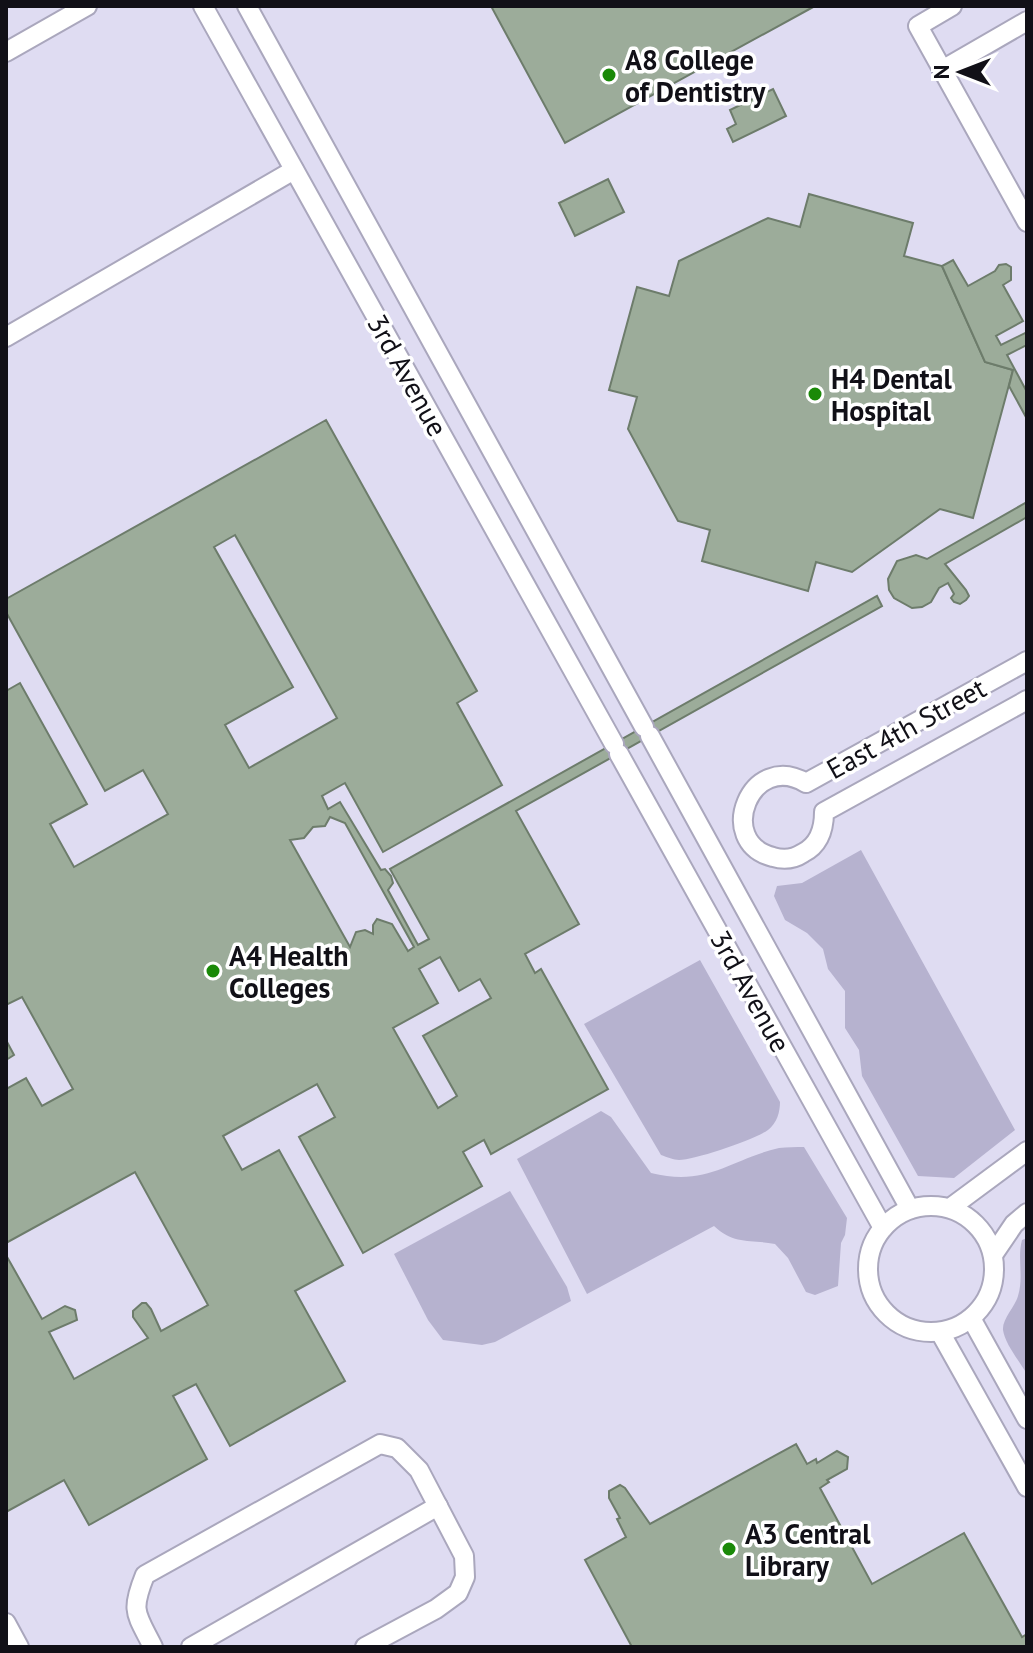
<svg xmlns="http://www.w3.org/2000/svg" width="1033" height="1653" font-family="'PT Sans',sans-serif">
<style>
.green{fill:#b6b2cf}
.building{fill:#9cac9a;stroke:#6d7c6b;stroke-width:2;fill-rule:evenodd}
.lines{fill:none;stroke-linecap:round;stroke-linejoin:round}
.service-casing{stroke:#aaa7bd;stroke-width:22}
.service{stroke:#fff;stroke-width:18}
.poi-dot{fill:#1a8908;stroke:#fff;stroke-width:3}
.labels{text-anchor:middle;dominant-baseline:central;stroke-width:7;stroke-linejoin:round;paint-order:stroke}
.poi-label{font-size:28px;font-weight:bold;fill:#111017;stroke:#fff;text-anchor:start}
.street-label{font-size:28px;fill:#111017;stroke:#fff}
</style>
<rect width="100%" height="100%" fill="#dfdcf2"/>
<g class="green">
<path d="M 861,850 L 1015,1130 L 954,1178 L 918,1176 L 862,1076 L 859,1050 L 845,1028 L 845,991 L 828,969 L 823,949 L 807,933 L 785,920 L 774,896 L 777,886 L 802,883 Z"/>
<path d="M 700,960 L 780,1102 C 780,1112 777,1123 768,1130 C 756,1139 695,1160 679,1160 C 674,1160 667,1157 661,1155 L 584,1024 Z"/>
<path d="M 601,1111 L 611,1117 L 651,1173 C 708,1187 728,1160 779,1148 C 787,1147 796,1147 804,1147 L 847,1218 L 845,1235 L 841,1243 L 838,1286 L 815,1295 L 806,1292 L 788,1258 L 775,1244 C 749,1239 734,1245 714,1226 L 587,1294 L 517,1159 Z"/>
<path d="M 510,1191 L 567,1287 L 571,1301 L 495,1342 L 482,1345 L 443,1340 L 428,1320 L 394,1254 Z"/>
<path d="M 1027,1238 L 1027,1374 C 1020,1362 1005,1344 1003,1330 C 1002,1319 1015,1307 1018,1296 C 1024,1277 1017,1258 1022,1240 Z"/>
</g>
<g class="building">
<path d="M 491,6 L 815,6 L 565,143 Z"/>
<path d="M 773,89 L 786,116 L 733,142 L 727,129 L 736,124 L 730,110 Z"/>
<path d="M 608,179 L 624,212 L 575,236 L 559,203 Z"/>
<path d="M 809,194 L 913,223 L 904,256 L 942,266 L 985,362 L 1013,370 L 973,518 L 940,509 L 852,572 L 816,562 L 808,591 L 702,561 L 710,530 L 678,521 L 628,429 L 637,397 L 609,390 L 637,287 L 669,296 L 679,261 L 768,218 L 800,227 Z"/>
<path d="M 953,260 L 968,286 L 995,271 L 999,265 L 1006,264 L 1011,267 L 1011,280 L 1003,285 L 1023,321 L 996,336 L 1001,345 L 1027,332 L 1027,345 L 1007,355 L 1027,392 L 1027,419 L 1009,386 L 1013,370 L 985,362 L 942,266 Z"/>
<path d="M 326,420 L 477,691 L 457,703 L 502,785 L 383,852 L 345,783 L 322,796 L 328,809 L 340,802 L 381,870 L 385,869 L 391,876 L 393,883 L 388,890 L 418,945 L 429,939 L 390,869 L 877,596 L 882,606 L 516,811 L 579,924 L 525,954 L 535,973 L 541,969 L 608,1089 L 491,1154 L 484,1140 L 463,1152 L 482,1186 L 363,1253 L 299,1137 L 335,1117 L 317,1084 L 223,1136 L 242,1170 L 279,1150 L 343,1265 L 295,1291 L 345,1381 L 230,1446 L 196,1384 L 173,1396 L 207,1459 L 89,1525 L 64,1480 L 6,1512 L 6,1255 L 42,1319 L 65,1306 L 75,1310 L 77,1320 L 49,1332 L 74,1379 L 148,1338 L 133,1317 L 133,1311 L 142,1303 L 146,1303 L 151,1309 L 161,1331 L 208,1305 L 135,1172 L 6,1243 L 6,1089 L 26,1078 L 42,1106 L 73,1089 L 22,997 L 6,1005 L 6,691 L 20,683 L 87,804 L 50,824 L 74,867 L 168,814 L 143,770 L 105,791 L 6,612 L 6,599 ZM 235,535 L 337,718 L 249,768 L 225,725 L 293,687 L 214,547 ZM 330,817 L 345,823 L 414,947 L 408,951 L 392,924 L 377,919 L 373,925 L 373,934 L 365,930 L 356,932 L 350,947 L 290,840 L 304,838 L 313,827 L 325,826 ZM 440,957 L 459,991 L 480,979 L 491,998 L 423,1036 L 457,1096 L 438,1108 L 393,1028 L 438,1003 L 419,969 Z"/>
<path d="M 1027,502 L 1027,517 L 945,564 L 966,590 L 969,596 L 966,600 L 960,604 L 954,602 L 951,598 L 954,594 L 948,583 L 939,588 L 931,602 L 922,607 L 912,608 L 894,598 L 889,590 L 888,579 L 897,561 L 916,555 L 927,559 Z"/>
<path d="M 6,1040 L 14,1055 L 6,1060 Z"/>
<path d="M 796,1444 L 807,1464 L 816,1459 L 817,1463 L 837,1451 L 848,1457 L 847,1469 L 827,1480 L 829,1482 L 820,1488 L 872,1584 L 964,1533 L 1022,1637 L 1027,1634 L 1027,1647 L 632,1647 L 585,1560 L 626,1537 L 617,1519 L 620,1518 L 609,1498 L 609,1491 L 620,1485 L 625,1488 L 650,1524 Z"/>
</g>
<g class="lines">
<defs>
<g id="service">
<path d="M 203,6 L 614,744"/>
<path d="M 247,6 L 644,727"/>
<path d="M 952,6 L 918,26 L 1027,222"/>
<path d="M 6,52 L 87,6"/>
<path d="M 942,70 L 1027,21"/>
<path d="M 6,337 L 294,170"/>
<path d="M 1027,661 L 806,783 C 751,750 714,842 773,857 C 783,860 794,859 803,853 C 819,845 824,829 824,812 L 1027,700"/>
<path d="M 650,736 L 910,1209"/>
<path d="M 619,754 L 883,1228"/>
<circle cx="931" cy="1269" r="63"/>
<path d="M 950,1208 L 1027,1151"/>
<path d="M 993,1255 L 1014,1224 L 1027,1213"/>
<path d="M 971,1318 L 1027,1419"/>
<path d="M 940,1332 L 1027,1487"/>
<path d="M 6,1623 L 19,1647"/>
<path d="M 153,1647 C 136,1613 130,1612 145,1575 L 380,1444 L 397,1448 L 419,1470 L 464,1556 L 465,1577 L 458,1593 L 436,1609 L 365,1647"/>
<path d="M 191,1647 L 438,1506"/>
</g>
</defs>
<use href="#service" class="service-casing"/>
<use href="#service" class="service"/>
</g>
<g class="poi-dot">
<circle cx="609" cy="75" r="8"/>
<circle cx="815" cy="394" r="8"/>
<circle cx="213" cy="971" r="8"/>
<circle cx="729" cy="1549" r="8"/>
</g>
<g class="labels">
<g class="poi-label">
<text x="625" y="59">A8 College<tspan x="625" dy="32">of Dentistry</tspan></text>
<text x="831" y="378">H4 Dental<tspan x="831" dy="32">Hospital</tspan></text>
<text x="229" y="955">A4 Health<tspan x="229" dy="32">Colleges</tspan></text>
<text x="745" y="1533">A3 Central<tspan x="745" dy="32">Library</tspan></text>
</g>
<g class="street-label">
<text transform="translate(408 375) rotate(61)">3rd Avenue</text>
<text transform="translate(906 728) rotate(-29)">East 4th Street</text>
<text transform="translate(751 991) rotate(61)">3rd Avenue</text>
</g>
</g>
<rect width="1033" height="1653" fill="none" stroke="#111017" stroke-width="16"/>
<g transform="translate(961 72) rotate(270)" stroke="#ffffff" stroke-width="6" paint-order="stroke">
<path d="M0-6L14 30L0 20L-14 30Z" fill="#111017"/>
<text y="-12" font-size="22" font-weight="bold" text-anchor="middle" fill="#111017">N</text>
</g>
</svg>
